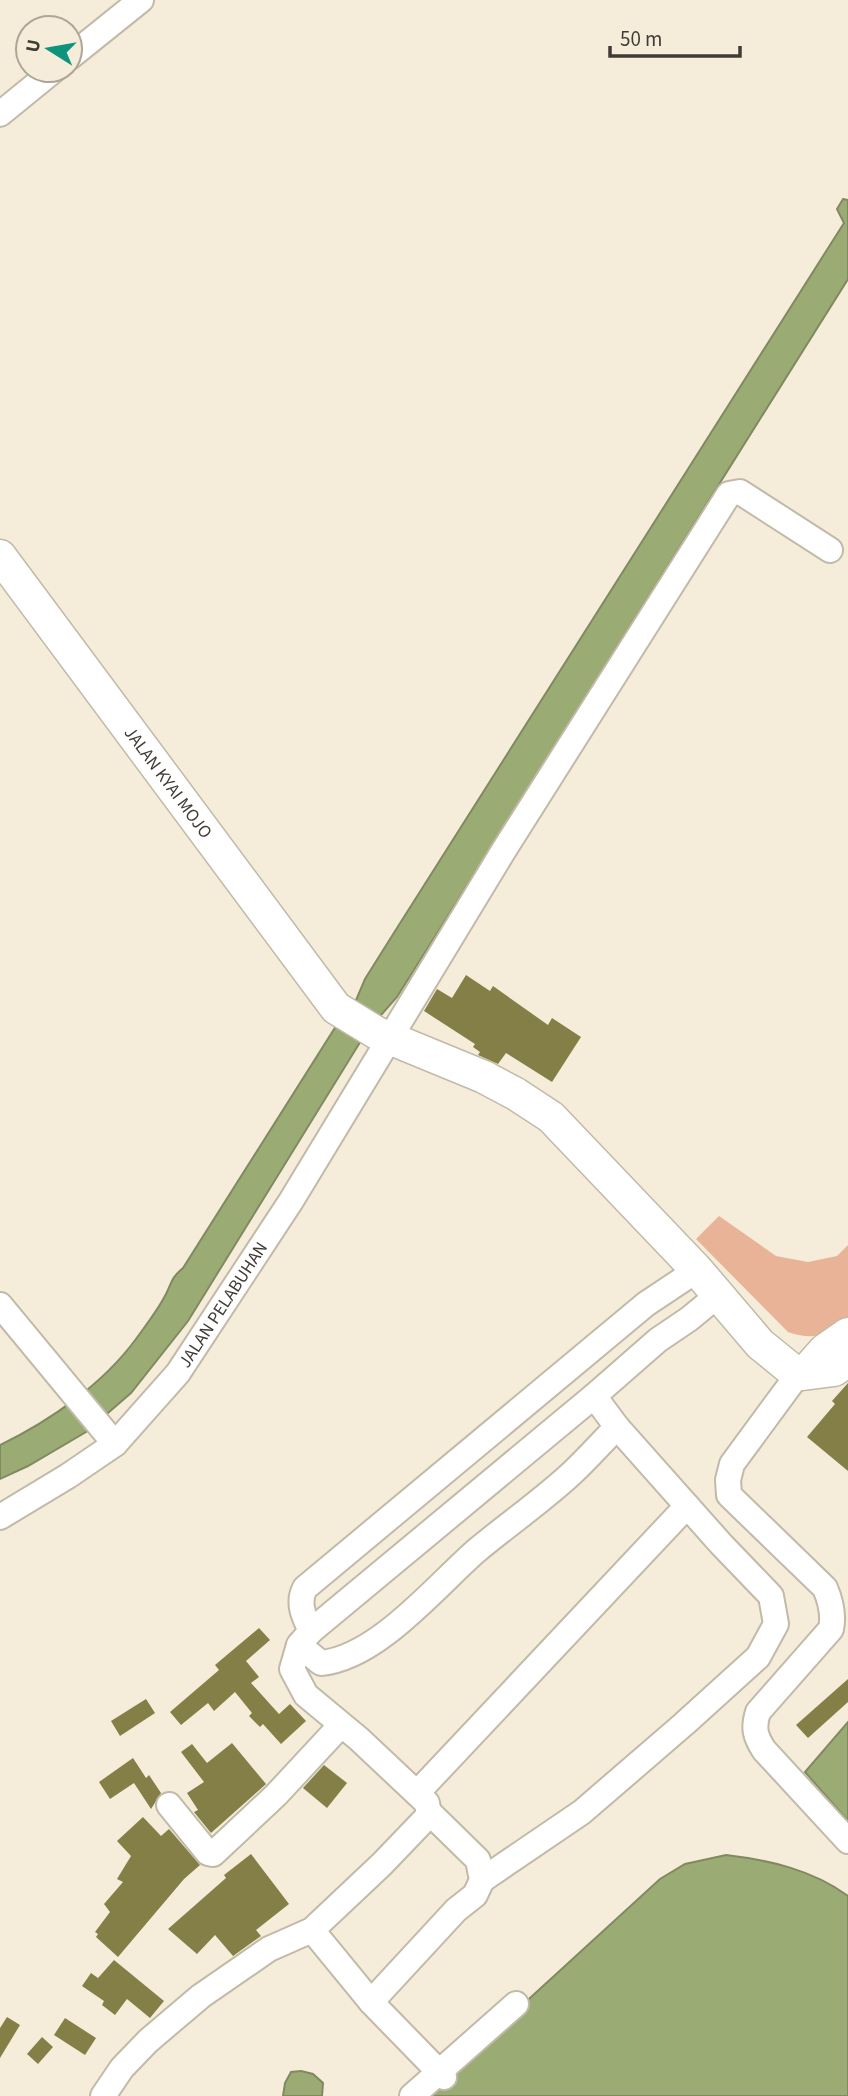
<svg xmlns="http://www.w3.org/2000/svg" width="848" height="2096" font-family="'Source Sans 3',sans-serif">
<style>
.green{fill:#e9b397}
.water{fill:#9bab74;stroke:#808a61;stroke-width:2}
.building{fill:#847f46}
.lines{fill:none;stroke-linecap:round;stroke-linejoin:round}
.minor-casing{stroke:#c2baa8;stroke-width:28}
.major-casing{stroke:#c2baa8;stroke-width:35}
.minor{stroke:#fff;stroke-width:24}
.major{stroke:#fff;stroke-width:32}
.labels{text-anchor:middle;dominant-baseline:central;stroke-width:7;stroke-linejoin:round;paint-order:stroke}
.street-label{font-size:18px;fill:#403c35;stroke:#f5ecda}
</style>
<rect width="100%" height="100%" fill="#f5ecda"/>
<path class="green" d="M 719,1216 L 776,1256 L 808,1262 L 837,1256 L 848,1245 L 848,1321 C 825,1335 815,1341 788,1332 L 696,1239 Z"/>
<g class="water">
<path d="M 843,199 L 848,200 L 848,279 L 397,997 L 367,1031 L 188,1321 L 131,1393 L 86,1432 L 28,1466 L 0,1479 L 0,1445 C 50,1421 103,1384 136,1339 C 146,1325 158,1310 166,1294 C 172,1282 171,1278 183,1268 L 338,1023 L 351,1012 L 365,979 L 397,928 L 844,223 L 837,209 Z"/>
<path d="M 848,1722 L 848,1821 L 805,1772 Z"/>
<path d="M 726,1855 C 769,1860 813,1870 848,1896 L 848,2096 L 423,2096 L 660,1879 L 685,1864 Z"/>
<path d="M 301,2071 L 313,2074 L 323,2083 L 322,2096 L 283,2096 L 285,2083 L 291,2072 Z"/>
</g>
<g class="building">
<path d="M 466,975 L 490,991 L 493,986 L 548,1025 L 552,1018 L 581,1037 L 552,1082 L 506,1053 L 498,1064 L 478,1055 L 480,1052 L 473,1047 L 475,1044 L 424,1011 L 437,989 L 452,998 Z"/>
<path d="M 848,1383 L 848,1471 L 807,1437 L 835,1404 L 832,1401 Z"/>
<path d="M 259,1628 L 270,1640 L 246,1661 L 259,1677 L 251,1683 L 279,1714 L 290,1704 L 306,1721 L 281,1744 L 263,1724 L 260,1727 L 249,1716 L 252,1713 L 235,1692 L 214,1711 L 208,1703 L 181,1725 L 170,1712 L 219,1670 L 215,1665 Z"/>
<path d="M 848,1679 L 848,1702 L 808,1738 L 796,1725 Z"/>
<path d="M 146,1699 L 155,1713 L 120,1736 L 111,1721 Z"/>
<path d="M 232,1743 L 266,1784 L 211,1833 L 194,1812 L 198,1810 L 187,1793 L 204,1782 L 181,1752 L 192,1744 L 207,1763 Z"/>
<path d="M 133,1758 L 146,1778 L 149,1775 L 161,1793 L 151,1809 L 134,1783 L 110,1799 L 99,1782 Z"/>
<path d="M 324,1765 L 347,1783 L 327,1808 L 303,1788 Z"/>
<path d="M 143,1817 L 161,1836 L 169,1829 L 200,1865 L 184,1879 L 118,1957 L 96,1937 L 98,1934 L 95,1932 L 110,1912 L 104,1904 L 123,1882 L 117,1879 L 131,1856 L 117,1841 Z"/>
<path d="M 251,1854 L 289,1904 L 256,1930 L 261,1936 L 233,1956 L 215,1935 L 197,1954 L 168,1929 L 226,1878 L 224,1875 Z"/>
<path d="M 114,1960 L 164,2001 L 150,2018 L 127,1999 L 115,2015 L 102,2005 L 104,2001 L 82,1986 L 91,1973 L 98,1978 Z"/>
<path d="M 7,2017 L 20,2025 L 0,2058 L 0,2028 Z"/>
<path d="M 65,2018 L 96,2038 L 85,2055 L 54,2035 Z"/>
<path d="M 42,2037 L 53,2047 L 38,2064 L 27,2054 Z"/>
</g>
<g class="lines">
<defs>
<g id="minor">
<path d="M 70,57 L 141,0"/>
<path d="M 0,114 L 54,70"/>
<path d="M 0,1305 L 115,1444"/>
<path d="M 799,1373 L 732,1464 L 728,1480 L 729,1495 L 825,1588 C 831,1602 834,1615 831,1629 L 758,1712 C 753,1728 755,1736 764,1750 L 848,1841"/>
<path id="s1" d="M 0,1517 L 68,1476 L 115,1444 L 178,1373 L 291,1201 L 504,850 L 729,494 L 740,492 L 830,550"/>
<path d="M 311,1631 L 594,1396"/>
<path d="M 299,1645 L 321,1663 C 377,1658 435,1587 476,1551 C 507,1525 542,1501 572,1473 C 588,1458 602,1442 617,1427 L 594,1396 L 658,1340 L 689,1319 L 717,1296"/>
<path d="M 417,1793 L 687,1506"/>
<path d="M 169,1805 L 208,1853 L 213,1854 L 276,1795 L 341,1725"/>
<path d="M 482,1880 L 582,1812 L 684,1724 L 758,1657 L 776,1624 L 771,1596 L 721,1544 L 617,1427"/>
<path d="M 312,1930 L 371,2002 L 444,2077"/>
<path d="M 371,2002 L 456,1910 L 475,1895 L 482,1880 L 478,1860 L 430,1813"/>
<path d="M 103,2096 L 122,2068 L 148,2041 L 201,1996 L 269,1949 L 312,1930 L 382,1864 L 429,1815 L 427,1803 L 359,1739 L 306,1695 L 292,1669 L 299,1645 L 311,1631 C 304,1617 297,1603 305,1588 L 646,1304 L 697,1270"/>
<path d="M 412,2096 L 516,2004"/>
</g>
<g id="major">
<path id="s2" d="M 0,556 L 336,1008 L 377,1033 L 484,1077 L 516,1094 L 551,1117 L 697,1270 L 760,1344 L 792,1370 L 803,1374 L 834,1370 L 848,1360"/>
<path d="M 809,1368 L 825,1350 L 848,1334"/>
</g>
</defs>
<use href="#minor" class="minor-casing"/>
<use href="#major" class="major-casing"/>
<use href="#minor" class="minor"/>
<use href="#major" class="major"/>
</g>
<g class="labels">
<g class="street-label">
<text stroke="none"><textPath href="#s2" startOffset="282">JALAN KYAI MOJO</textPath></text>
<text stroke="none"><textPath href="#s1" startOffset="313">JALAN PELABUHAN</textPath></text>
</g>
</g>
<g transform="translate(49 49) rotate(281)"><circle r="33" fill="#f5ecda" stroke="#ada698" stroke-width="2"/>
<path d="M0-5L12 26L0 18L-12 26Z" fill="#0e937c"/>
<text y="-10" font-size="19" font-weight="bold" text-anchor="middle" fill="#403c35">U</text>
</g>
<path d="M610 46v10h130v-10" fill="none" stroke="#403c35" stroke-width="3.5"/>
<text x="620" y="46" font-size="21" fill="#403c35" stroke="#f5ecda" stroke-width="5" paint-order="stroke">50 m</text>
</svg>
